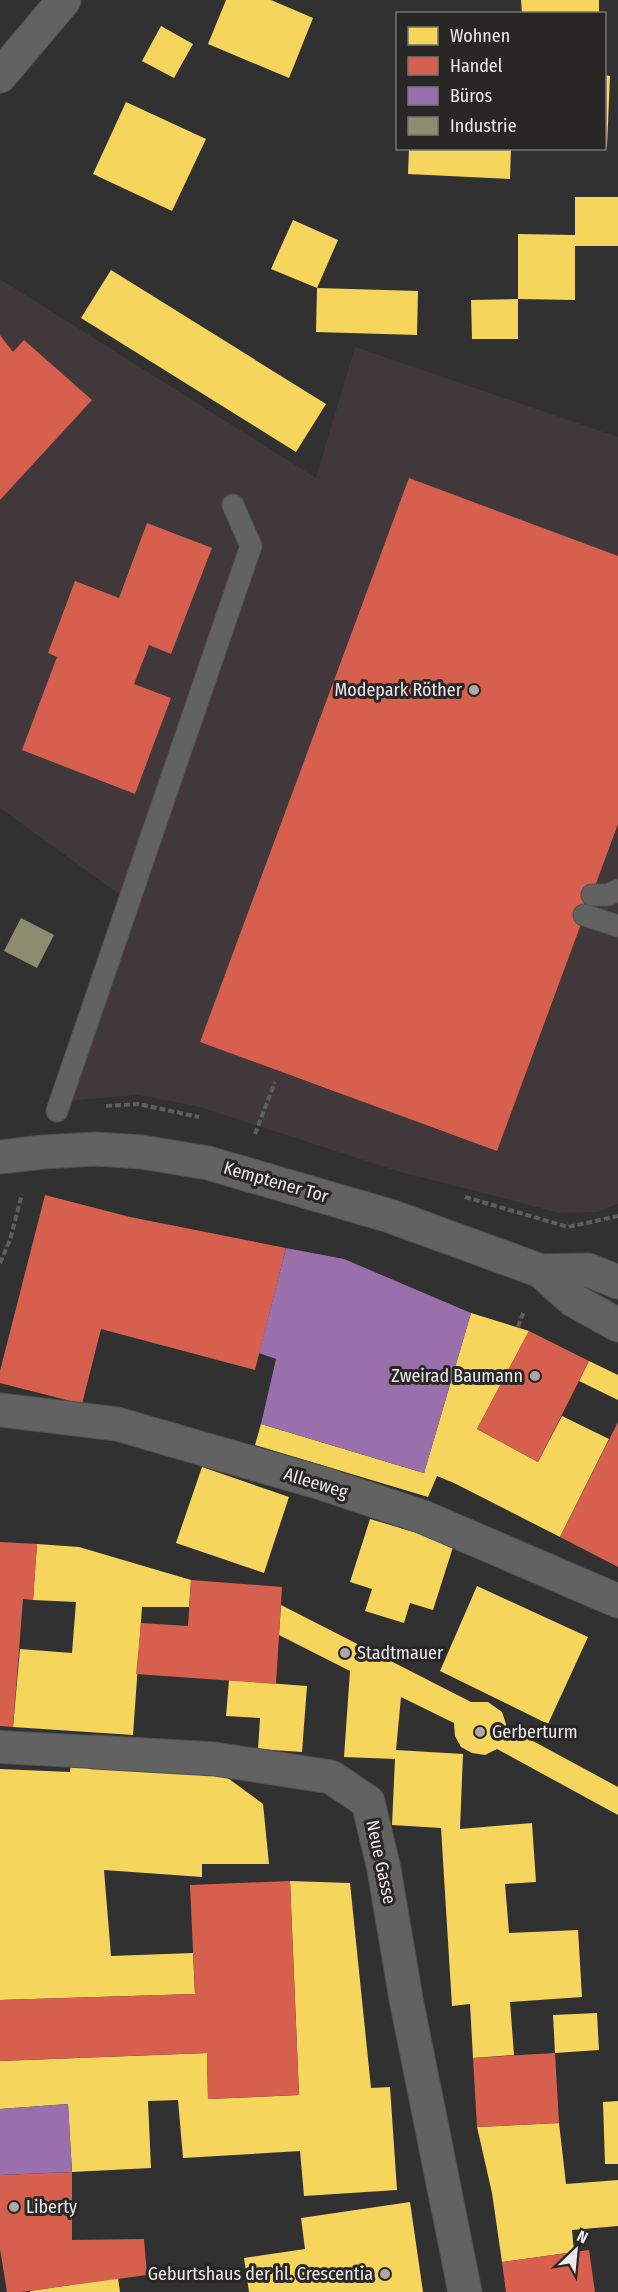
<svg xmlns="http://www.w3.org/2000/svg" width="618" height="2292" font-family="'Fira Sans Condensed',sans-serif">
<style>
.built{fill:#40383a}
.homes{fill:#f6d55c}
.shops{fill:#d6604d}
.offices{fill:#9970ab}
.industry{fill:#8c8c6e}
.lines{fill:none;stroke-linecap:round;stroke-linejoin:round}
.service-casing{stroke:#505050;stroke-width:23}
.pedestrian-casing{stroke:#505050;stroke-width:34}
.minor-casing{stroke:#505050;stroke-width:35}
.secondary-casing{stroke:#505050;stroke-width:35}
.path{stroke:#605f5f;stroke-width:4;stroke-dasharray:6 3;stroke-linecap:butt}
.service{stroke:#636263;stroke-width:21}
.pedestrian{stroke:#636263;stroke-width:32}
.minor{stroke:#636263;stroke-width:33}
.secondary{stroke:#636263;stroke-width:33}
.poi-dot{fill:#aba9aa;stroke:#292626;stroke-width:2}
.labels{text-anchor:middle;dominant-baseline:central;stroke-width:6;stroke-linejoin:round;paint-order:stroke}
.poi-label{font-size:18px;fill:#eceaeb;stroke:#292626;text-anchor:end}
.street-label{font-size:18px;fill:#eceaeb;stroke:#292626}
</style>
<rect width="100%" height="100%" fill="#323131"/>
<path class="built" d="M 0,279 L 316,478 L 355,347 L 618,437 L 618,1204 L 597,1212 L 560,1213 L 394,1170 L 197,1106 L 138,1095 L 66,1101 L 91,1041 L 138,908 L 0,808 Z"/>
<g class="homes">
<path d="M 226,0 L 271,0 L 313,18 L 289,78 L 208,44 Z"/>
<path d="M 521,0 L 599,0 L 599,14 L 522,14 Z"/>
<path d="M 161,26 L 193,44 L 174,78 L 142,61 Z"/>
<path d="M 604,75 L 610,76 L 607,147 L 604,147 Z"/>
<path d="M 126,102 L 206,139 L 172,211 L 93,174 Z"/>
<path d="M 409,148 L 511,148 L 510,179 L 408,174 Z"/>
<path d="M 575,197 L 618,197 L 618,246 L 575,246 L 575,300 L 518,299 L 518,339 L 472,339 L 471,300 L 518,299 L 518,234 L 575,235 Z"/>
<path d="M 293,220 L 338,240 L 317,288 L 271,269 Z"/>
<path d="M 111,270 L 326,404 L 296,452 L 81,318 Z"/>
<path d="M 317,288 L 418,291 L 417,335 L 316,332 Z"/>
<path d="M 471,1313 L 529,1331 L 477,1429 L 538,1462 L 562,1416 L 609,1439 L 560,1537 L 454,1483 L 437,1476 L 428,1497 L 255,1445 L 261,1424 L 424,1473 Z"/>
<path d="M 589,1361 L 618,1375 L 618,1400 L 579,1381 Z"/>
<path d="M 202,1467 L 289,1497 L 264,1573 L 176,1543 Z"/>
<path d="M 370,1519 L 454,1544 L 433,1610 L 410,1603 L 404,1623 L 365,1611 L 372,1589 L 350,1582 Z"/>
<path d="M 37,1544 L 79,1547 L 191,1580 L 189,1607 L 142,1607 L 133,1735 L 13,1727 L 20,1649 L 72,1653 L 76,1602 L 33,1600 Z"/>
<path d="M 477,1586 L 588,1637 L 548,1724 L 440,1671 Z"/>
<path d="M 281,1605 L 471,1702 L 488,1702 L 502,1712 L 507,1727 L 618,1787 L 618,1815 L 497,1749 L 485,1755 L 472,1753 L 461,1747 L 455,1736 L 454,1723 L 401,1697 L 396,1750 L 463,1754 L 460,1829 L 532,1823 L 536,1882 L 505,1884 L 509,1933 L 578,1930 L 582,1997 L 510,2002 L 514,2055 L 473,2058 L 470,2004 L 452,2006 L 441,1828 L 392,1825 L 395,1759 L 344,1757 L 350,1671 L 279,1635 Z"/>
<path d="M 229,1680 L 307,1686 L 302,1752 L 258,1749 L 260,1718 L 226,1716 Z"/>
<path d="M 71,1761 L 221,1773 L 263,1804 L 269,1864 L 202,1864 L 202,1877 L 104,1870 L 111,1956 L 193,1953 L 195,1994 L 0,2000 L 0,1769 L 70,1772 Z"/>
<path d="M 290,1881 L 350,1883 L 371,2088 L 390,2087 L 397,2190 L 304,2196 L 300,2151 L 183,2158 L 178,2100 L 148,2101 L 151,2168 L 72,2172 L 68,2104 L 0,2109 L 0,2061 L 207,2053 L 208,2099 L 299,2095 Z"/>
<path d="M 597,2013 L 599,2050 L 555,2053 L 553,2015 Z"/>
<path d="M 618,2101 L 618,2164 L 605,2164 L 603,2102 Z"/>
<path d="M 559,2123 L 566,2184 L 618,2180 L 618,2226 L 572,2230 L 574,2252 L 502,2262 L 492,2193 L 477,2127 Z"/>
<path d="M 410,2202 L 423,2292 L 249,2292 L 244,2258 L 305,2249 L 301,2218 Z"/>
<path d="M 118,2278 L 120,2292 L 30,2292 L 30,2291 Z"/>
</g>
<g class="shops">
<path d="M 0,335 L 13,352 L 24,340 L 92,400 L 0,500 Z"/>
<path d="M 409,478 L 618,556 L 618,824 L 497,1151 L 200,1042 Z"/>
<path d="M 147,523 L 212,548 L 171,654 L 149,645 L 134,684 L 171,698 L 135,794 L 22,750 L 57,657 L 48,653 L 75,581 L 119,598 Z"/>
<path d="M 45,1195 L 130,1217 L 286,1248 L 255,1370 L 101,1329 L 82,1404 L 0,1383 L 0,1371 Z"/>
<path d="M 529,1331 L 589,1361 L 538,1462 L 477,1429 Z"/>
<path d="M 618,1422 L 618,1567 L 560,1537 Z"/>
<path d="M 0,1542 L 37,1544 L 33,1600 L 23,1599 L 13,1727 L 0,1726 Z"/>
<path d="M 191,1580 L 282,1587 L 276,1684 L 136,1674 L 141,1623 L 188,1626 Z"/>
<path d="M 290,1881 L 299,2095 L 208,2099 L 207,2053 L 0,2061 L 0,2000 L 195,1994 L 190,1885 Z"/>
<path d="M 555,2053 L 559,2123 L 477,2127 L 473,2058 Z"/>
<path d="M 72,2172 L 72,2240 L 144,2239 L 147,2275 L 21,2292 L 7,2292 L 0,2249 L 0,2175 Z"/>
<path d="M 589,2250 L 595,2292 L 506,2292 L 502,2262 Z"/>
</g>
<g class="offices">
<path d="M 286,1248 L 344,1259 L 471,1313 L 424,1473 L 261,1424 L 276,1359 L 259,1353 Z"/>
<path d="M 68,2104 L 72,2172 L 0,2175 L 0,2109 Z"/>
</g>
<path class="industry" d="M 21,918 L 54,935 L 37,968 L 4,951 Z"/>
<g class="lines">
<defs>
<g id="service">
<path d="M 592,895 L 608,895 L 618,890"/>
<path d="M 584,915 L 618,926"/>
<path d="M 57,1111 L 251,546 L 233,505"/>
</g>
<path id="pedestrian" d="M 0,1747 L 94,1752"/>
<g id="minor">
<path d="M 0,76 L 64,0"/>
<path d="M 0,1410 L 117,1424 L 321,1483 L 423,1517 L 618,1601"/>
<path d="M 94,1752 L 215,1759 L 331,1777 L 368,1802 L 384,1869 L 406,1999 L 465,2292"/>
</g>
<g id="secondary">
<path d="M 0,1157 L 43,1152 L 96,1149 L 142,1152 L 208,1163 L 390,1216 L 541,1271 L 588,1270 L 618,1282"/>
<path d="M 541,1271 L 573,1300 L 618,1325"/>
</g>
</defs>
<use href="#service" class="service-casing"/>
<use href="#pedestrian" class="pedestrian-casing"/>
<use href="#minor" class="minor-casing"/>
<use href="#secondary" class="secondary-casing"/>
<g class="path">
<path d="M 106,1106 L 138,1104 L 199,1117"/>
<path d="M 255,1134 L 275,1082"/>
<path d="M 465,1197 L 568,1227 L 618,1216"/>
<path d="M 0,1263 L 10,1240 L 22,1194"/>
<path d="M 518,1327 L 524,1311"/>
</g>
<use href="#service" class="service"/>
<use href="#pedestrian" class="pedestrian"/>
<use href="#minor" class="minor"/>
<use href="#secondary" class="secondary"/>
</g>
<g class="poi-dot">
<circle cx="474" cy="690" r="6"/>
<circle cx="535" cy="1376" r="6"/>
<circle cx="345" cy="1653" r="6"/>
<circle cx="480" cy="1732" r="6"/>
<circle cx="14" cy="2207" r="6"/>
<circle cx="385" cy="2274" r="6"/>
</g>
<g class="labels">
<g class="poi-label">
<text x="462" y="690">Modepark Röther</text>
<text x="523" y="1376">Zweirad Baumann</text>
<text x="357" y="1653" text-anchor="start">Stadtmauer</text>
<text x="492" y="1732" text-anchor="start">Gerberturm</text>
<text x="26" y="2207" text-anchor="start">Liberty</text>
<text x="373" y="2274">Geburtshaus der hl. Crescentia</text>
</g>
<g class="street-label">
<text transform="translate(276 1182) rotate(16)">Kemptener Tor</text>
<text transform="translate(316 1483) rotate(17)">Alleeweg</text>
<text transform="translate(381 1862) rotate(78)">Neue Gasse</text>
</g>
</g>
<rect x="396" y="12" width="210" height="138" fill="#292626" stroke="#777475" stroke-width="1.5"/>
<rect x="408" y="27" width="30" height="18" fill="#f6d55c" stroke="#777475" stroke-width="1.5"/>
<text x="450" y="42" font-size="18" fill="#eceaeb">Wohnen</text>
<rect x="408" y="57" width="30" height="18" fill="#d6604d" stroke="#777475" stroke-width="1.5"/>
<text x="450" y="72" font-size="18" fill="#eceaeb">Handel</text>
<rect x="408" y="87" width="30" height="18" fill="#9970ab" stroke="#777475" stroke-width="1.5"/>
<text x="450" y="102" font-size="18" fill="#eceaeb">Büros</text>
<rect x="408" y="117" width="30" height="18" fill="#8c8c6e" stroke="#777475" stroke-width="1.5"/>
<text x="450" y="132" font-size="18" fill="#eceaeb">Industrie</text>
<g transform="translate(576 2250) rotate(26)" stroke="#292626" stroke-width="4.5" paint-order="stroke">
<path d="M0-4.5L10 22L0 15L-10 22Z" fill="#eceaeb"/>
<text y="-9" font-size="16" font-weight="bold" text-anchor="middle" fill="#eceaeb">N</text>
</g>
</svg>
